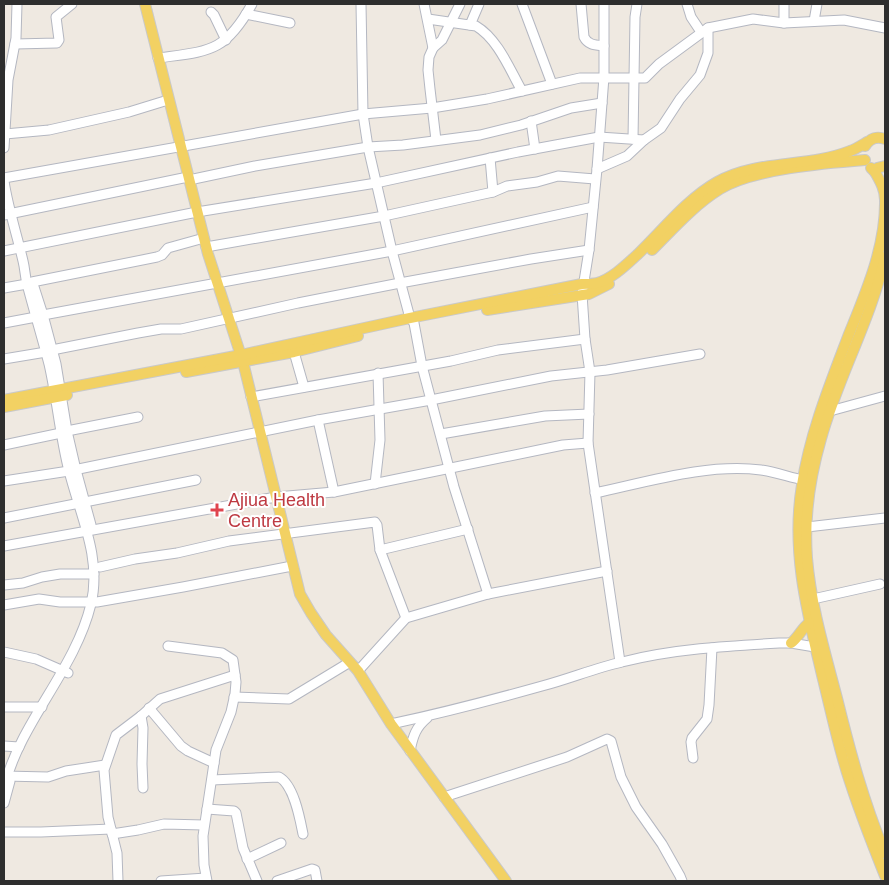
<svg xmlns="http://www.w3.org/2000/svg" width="889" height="885" font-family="Arial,sans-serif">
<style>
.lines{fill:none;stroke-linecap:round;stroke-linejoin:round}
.minor-casing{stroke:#b4b7c1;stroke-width:11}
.major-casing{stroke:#c9c9c9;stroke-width:12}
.minor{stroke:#fff;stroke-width:9}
.major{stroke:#f2d163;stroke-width:10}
.health-dot{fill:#e0444e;stroke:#fff;stroke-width:2}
.labels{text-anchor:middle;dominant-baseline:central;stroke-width:4;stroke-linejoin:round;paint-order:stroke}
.health-label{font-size:18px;fill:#be3a42;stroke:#fff;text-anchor:start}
</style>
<rect width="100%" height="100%" fill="#efe9e1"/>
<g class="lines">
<defs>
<g id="minor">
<path d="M 361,4 L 363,114 L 368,147 L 392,251 L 410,318 L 414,323 L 422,366 L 454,487 L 488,594"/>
<path d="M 424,4 L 433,48"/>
<path d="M 522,4 L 552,84"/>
<path d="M 581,4 L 584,37 C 588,45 595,45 604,46"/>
<path d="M 604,4 L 604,77 L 597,169 L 589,250 L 582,294 L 585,339 L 590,372 L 588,443 L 620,662"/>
<path d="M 687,4 L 691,17 L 701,32"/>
<path d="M 784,4 L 784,23"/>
<path d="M 211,12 L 214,15 L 226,40"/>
<path d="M 246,14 L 290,23"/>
<path d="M 428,19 L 476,26 C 498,39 510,70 522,91"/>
<path d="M 814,21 L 817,4"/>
<path d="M 470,25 L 479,4"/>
<path d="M 15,44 L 57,43 L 59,40 L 56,17 L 72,4"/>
<path d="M 158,58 C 209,51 225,53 252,4"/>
<path d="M 531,121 L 535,149"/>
<path d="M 5,134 L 49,130 L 129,112 L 168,100"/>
<path d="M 633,139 L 635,17 L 637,4"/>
<path d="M 436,140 L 430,89 L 428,70 L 429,57 L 433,48 L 442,40 L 460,4"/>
<path d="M 4,148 L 8,80 L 16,38 L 17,4"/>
<path d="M 490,158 L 493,192"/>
<path d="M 597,169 L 627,156 L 644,140 L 661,128 L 680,99 L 700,75 L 708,53 L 708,28"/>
<path d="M 4,178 L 363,114 L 432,108 L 487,99 L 580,78 L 645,78 L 659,64 L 708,28 L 753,19 L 784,23 L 844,20 L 885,28"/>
<path d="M 189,180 L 255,166 L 368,147 L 403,145 L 480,135 L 521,125 L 571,108 L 602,103"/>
<path d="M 4,181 C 8,208 17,235 23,261 C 25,269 25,276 27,284 C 34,311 42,337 49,364 C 57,399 60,436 69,471 C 80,515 102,558 91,604 C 75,670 21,721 4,787"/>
<path d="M 4,215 L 188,177"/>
<path d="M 206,247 L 384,216 L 493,192 L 507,186 L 537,182 L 558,176 L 595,179"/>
<path d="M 4,251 L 197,212 L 376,183 L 518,152 L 599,137 L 644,140"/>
<path d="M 32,282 L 157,257 L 162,255 L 168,248 L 204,238"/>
<path d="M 34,287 L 43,315 L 56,364 L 67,431 L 76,470 L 91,525"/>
<path d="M 4,288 L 27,284"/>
<path d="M 43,315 L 392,251 L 593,207"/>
<path d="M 4,323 L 36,317"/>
<path d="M 52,350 L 138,333 L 161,329 L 181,329 L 298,303 L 400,283 L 531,259 L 589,250"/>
<path d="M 294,352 L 304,387"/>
<path d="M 4,359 L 46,352"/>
<path d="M 251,397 L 451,361 L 498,350 L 585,339"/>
<path d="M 830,411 L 885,396"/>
<path d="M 318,420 L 334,492"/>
<path d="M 67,431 L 138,417"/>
<path d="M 441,434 L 545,416 L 589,414"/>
<path d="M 4,445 L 61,433"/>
<path d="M 4,481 L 69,471 L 318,420 L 431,400 L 551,376 L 607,370 L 700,354"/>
<path d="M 375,484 L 380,440 L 378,373"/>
<path d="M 595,493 C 647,482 708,463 761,470 C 775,472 789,477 803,480"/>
<path d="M 4,518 L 196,480"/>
<path d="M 807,527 L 885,518"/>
<path d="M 4,546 L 276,497 L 334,492 L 563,445 L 588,443"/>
<path d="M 380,550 L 468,529"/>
<path d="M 100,567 L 135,559 L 177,553 L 229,541 L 375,522 L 377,525 L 380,550 L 406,618"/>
<path d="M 4,585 L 23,583 L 42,577 L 60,574 L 94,574"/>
<path d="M 813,599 L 880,584"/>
<path d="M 4,605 L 39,599 L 60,602 L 97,602 L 183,587 L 292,566"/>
<path d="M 168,646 L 222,653 L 233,660 L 236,682 L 235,694 L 231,712 L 216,750 L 203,836 L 204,865 L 207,881"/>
<path d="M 4,652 L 36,659 L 68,673"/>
<path d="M 358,671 L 406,618 L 488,594 L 607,571"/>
<path d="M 234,697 L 289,699 L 350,662"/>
<path d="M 4,707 L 42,707"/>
<path d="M 149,708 L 181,746 L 188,751 L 214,763"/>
<path d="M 141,716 L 143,728 L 142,764 L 143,788"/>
<path d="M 391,724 C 442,713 492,700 542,686 C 569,679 595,668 622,662 C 673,649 727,646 780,643 L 791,643 L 815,647"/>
<path d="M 4,746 L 19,747"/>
<path d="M 410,751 C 413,736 416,727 427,718"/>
<path d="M 693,758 L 691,742 L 692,738 L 707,719 L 709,705 L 712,648"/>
<path d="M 4,776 L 48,777 L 66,771 L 105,765"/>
<path d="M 212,780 L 279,777 C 294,785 300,819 303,834"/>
<path d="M 444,797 L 567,757 L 607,739 L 611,741 L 621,777 L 636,807 L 662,844 L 680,876 L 682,881"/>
<path d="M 4,803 L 10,781"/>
<path d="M 207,809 L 234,811 L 236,813 L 243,848 L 257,881"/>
<path d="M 4,832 L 41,832 L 111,829"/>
<path d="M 112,834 L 138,830 L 164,824 L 204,825"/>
<path d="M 247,859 L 281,843"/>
<path d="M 118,881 L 117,853 L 108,817 L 104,770 L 116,735 L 141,716 L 160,699 L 235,675"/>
<path d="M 161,881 L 206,878"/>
<path d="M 277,881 L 312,869 L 315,870 L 317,881"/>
</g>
<g id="major">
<path d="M 145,4 L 208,254 L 243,362 L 300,594 L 311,613 L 326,635 L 358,671 L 391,724 L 506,881"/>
<path d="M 865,146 C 870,138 877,136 885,139"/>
<path d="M 871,168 L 875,172 L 877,168 L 885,166"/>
<path d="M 875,172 C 880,181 885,189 885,200 C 886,246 866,292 849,334 C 830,384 810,433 802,485 C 791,550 807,612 822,675 C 829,703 835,731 843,759 C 854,799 870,838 885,876"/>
<path d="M 652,250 C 673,229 694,205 720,189 C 752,169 827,163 865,160"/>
<path d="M 885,257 C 871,320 838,377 821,439 C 810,477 804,518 807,558 C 811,606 825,652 837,698 C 850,751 864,803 885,853"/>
<path d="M 487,310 L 589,294 L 609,284"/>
<path d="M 186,372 L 294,352 L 358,336"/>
<path d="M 4,400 L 241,355 L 410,318 L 582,284 C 587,284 593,284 597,283 C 612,279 627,264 638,254 C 662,231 687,199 717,182 C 758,159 807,168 850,151 C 856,149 862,145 867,142"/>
<path d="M 4,407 L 67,395"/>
<path d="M 791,643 C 799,637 801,629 809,623"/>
</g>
</defs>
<use href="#minor" class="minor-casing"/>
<use href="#major" class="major-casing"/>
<use href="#minor" class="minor"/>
<use href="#major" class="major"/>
</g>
<path class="health-dot" d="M214.5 502.5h5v5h5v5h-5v5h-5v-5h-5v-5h5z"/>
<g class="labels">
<g class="health-label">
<text x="228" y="500">Ajiua Health<tspan x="228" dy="21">Centre</tspan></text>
</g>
</g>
<rect width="889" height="885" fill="none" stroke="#2e2e2e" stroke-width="10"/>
</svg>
